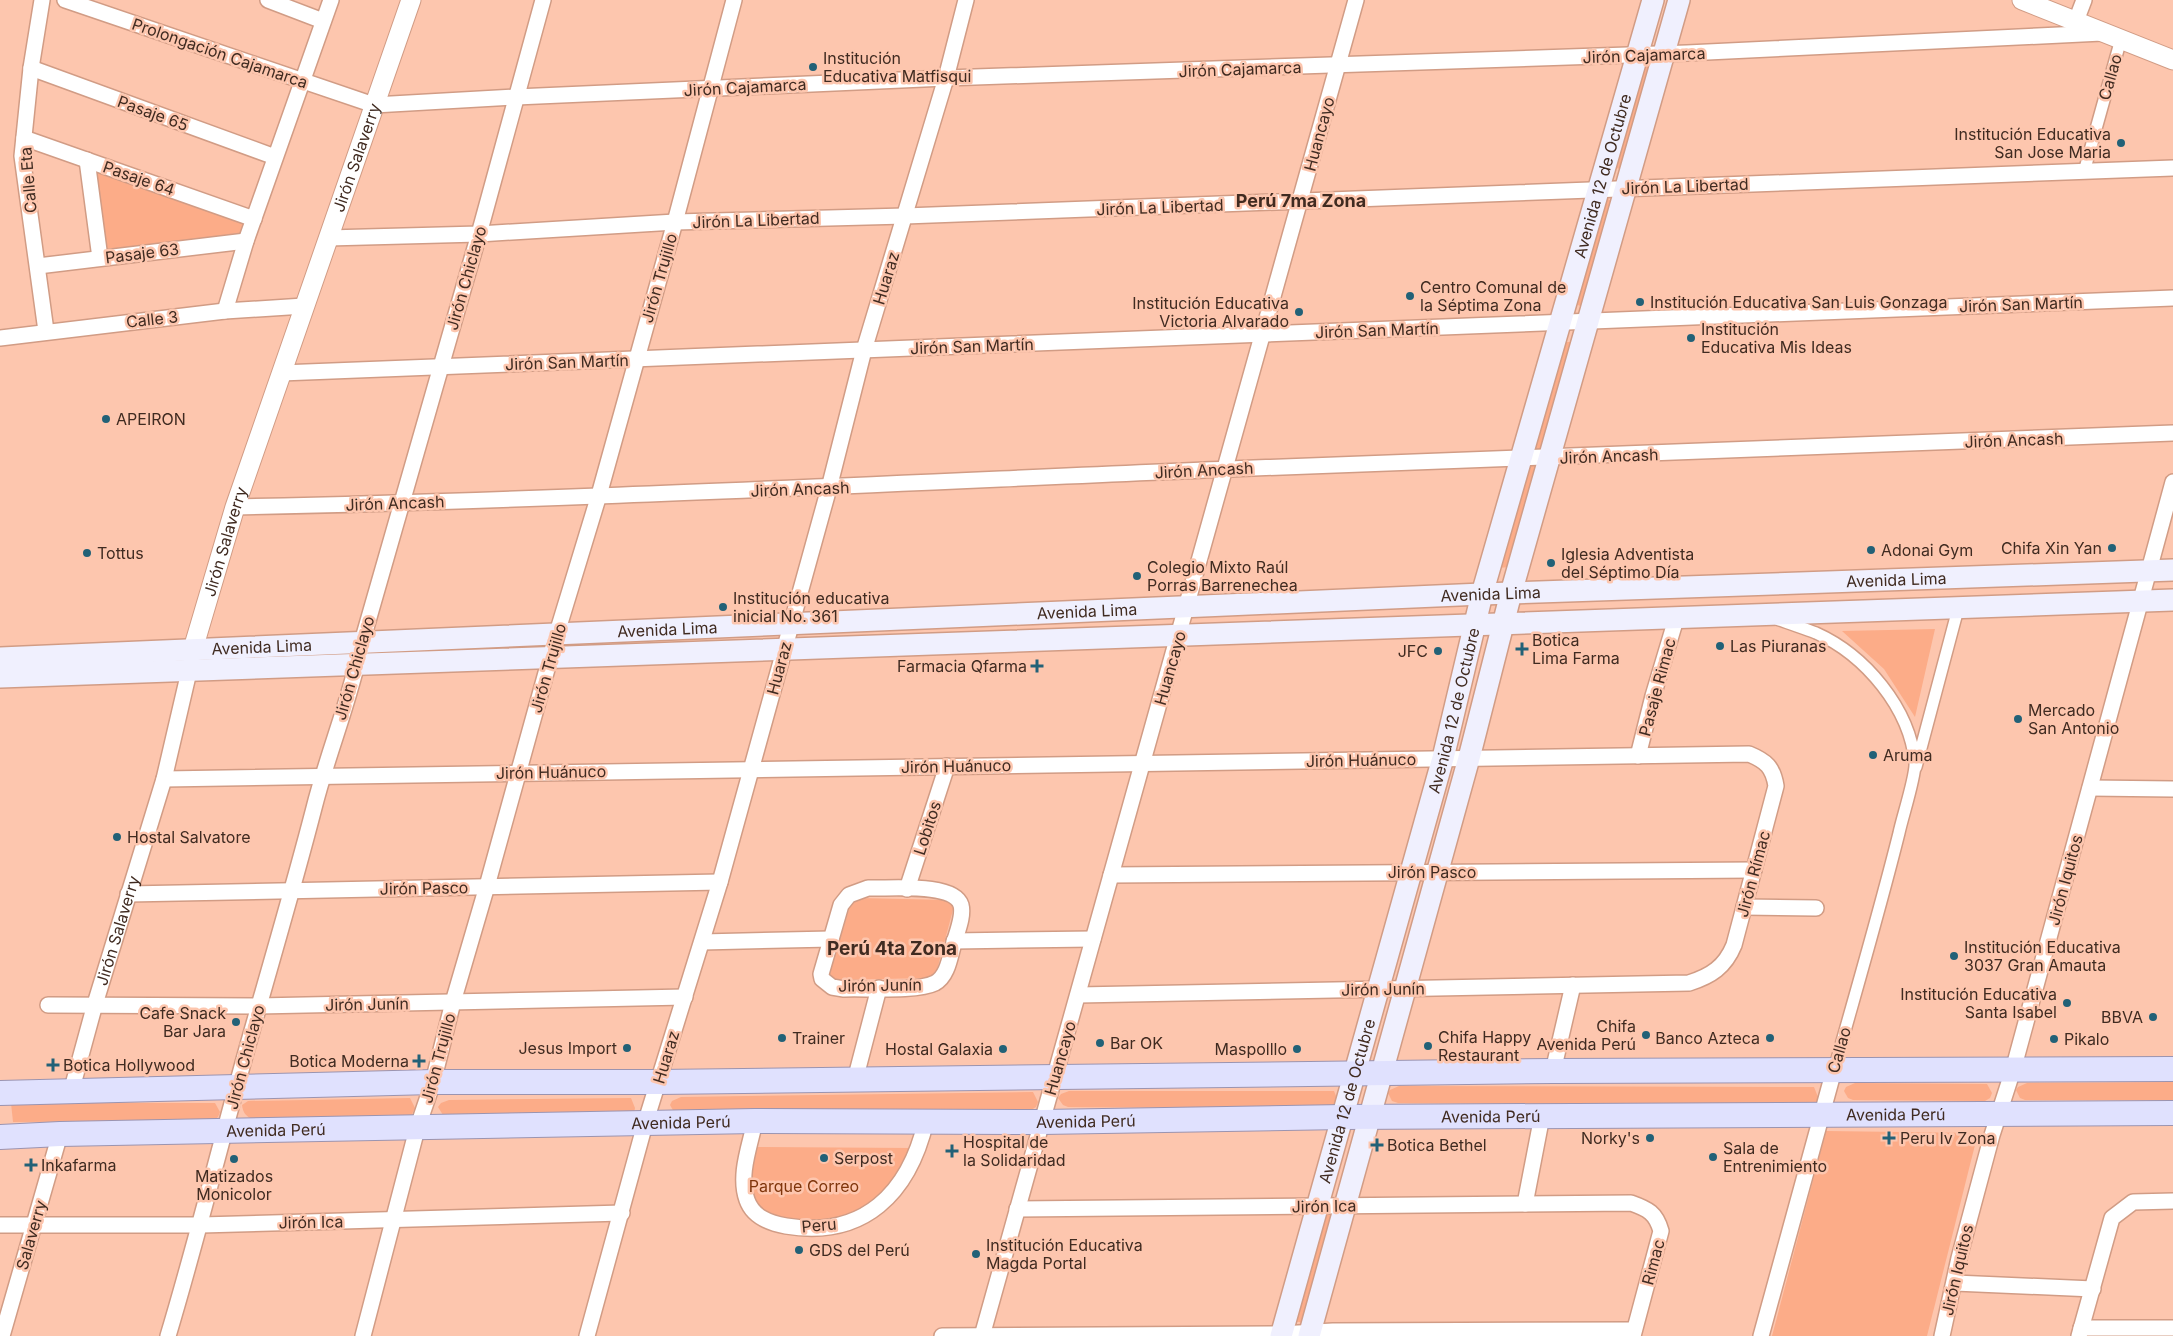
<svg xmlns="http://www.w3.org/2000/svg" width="2173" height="1336" font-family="Inter,sans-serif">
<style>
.green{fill:#fcac88}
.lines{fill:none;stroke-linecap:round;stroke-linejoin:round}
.pedestrian-casing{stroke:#d19c85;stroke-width:14}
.minor-casing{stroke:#d19c85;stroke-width:18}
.tertiary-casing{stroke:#d19c85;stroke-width:21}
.secondary-casing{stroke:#d19c85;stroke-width:24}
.primary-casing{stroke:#9b94b0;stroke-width:26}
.pedestrian{stroke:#fff;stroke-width:11}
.minor{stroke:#fff;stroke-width:15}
.tertiary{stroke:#fff;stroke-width:19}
.secondary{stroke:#f0f0fe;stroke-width:21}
.primary{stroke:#e0e1fe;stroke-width:24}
.poi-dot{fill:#226177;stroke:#fdc6ae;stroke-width:2}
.labels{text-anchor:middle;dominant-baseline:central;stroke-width:5;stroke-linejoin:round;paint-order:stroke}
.street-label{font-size:16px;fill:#402b21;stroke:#fdc6ae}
.poi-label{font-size:16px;fill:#402b21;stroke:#fdc6ae;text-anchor:start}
.park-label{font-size:16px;fill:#7f350b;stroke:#fdc6ae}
.neighbourhood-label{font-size:18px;font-weight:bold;fill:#402b21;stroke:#fdc6ae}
.quarter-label{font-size:19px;font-weight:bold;fill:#402b21;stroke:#fdc6ae}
</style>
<rect width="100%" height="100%" fill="#fdc6ae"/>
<g class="green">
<path d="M 1644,65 L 1649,66 L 1650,70 L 1623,169 L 1613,168 Z"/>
<path d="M 95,166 L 247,222 L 244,234 L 104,251 Z"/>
<path d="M 1608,199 L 1611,201 L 1586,304 L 1580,306 L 1573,302 L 1602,200 Z"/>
<path d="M 1562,342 L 1575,342 L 1510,567 L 1498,568 Z"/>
<path d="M 1935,629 L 1915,717 L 1884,669 L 1842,631 Z"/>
<path d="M 859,898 L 948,900 L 954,906 L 937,970 L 930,978 L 835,980 L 829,975 L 850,906 Z"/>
<path d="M 2173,1082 L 2173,1100 L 2025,1100 L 2020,1098 L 2016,1090 L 2018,1087 L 2027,1083 Z"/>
<path d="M 1855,1083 L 1987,1084 L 1992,1093 L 1990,1098 L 1985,1101 L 1853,1100 L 1848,1098 L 1844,1091 L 1846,1087 Z"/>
<path d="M 1399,1086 L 1814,1087 L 1818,1097 L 1817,1102 L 1811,1105 L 1398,1103 L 1392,1101 L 1388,1093 L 1390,1090 Z"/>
<path d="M 1069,1091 L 1334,1091 L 1338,1101 L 1337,1106 L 1331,1109 L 1068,1107 L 1063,1105 L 1058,1098 L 1061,1094 Z"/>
<path d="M 1033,1092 L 1038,1102 L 1036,1107 L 1031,1110 L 674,1112 L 670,1105 L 672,1101 L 681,1097 Z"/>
<path d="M 410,1098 L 415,1108 L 410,1118 L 252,1119 C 246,1116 243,1113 242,1105 L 248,1101 Z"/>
<path d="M 631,1098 L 635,1108 L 634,1113 L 448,1116 L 443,1115 L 438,1107 L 441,1103 L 449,1100 Z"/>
<path d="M 11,1103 L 215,1103 L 220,1112 L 218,1117 L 213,1121 L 13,1122 Z"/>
<path d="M 1826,1131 L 1978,1133 L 1927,1336 L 1772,1336 Z"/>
<path d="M 756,1147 L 913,1148 C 888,1187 874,1221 822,1226 C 807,1228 780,1219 765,1216 C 745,1190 748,1176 756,1147 Z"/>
<path d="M 1320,1209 L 1336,1209 L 1305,1323 L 1287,1320 Z"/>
</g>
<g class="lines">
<defs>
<g id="pedestrian">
<path d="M 2084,172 L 2121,39"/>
<path d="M 1777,619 C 1790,624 1803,628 1816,633 C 1865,655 1910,708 1915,763 C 1916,776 1902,818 1899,833 C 1879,913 1856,991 1834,1070"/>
<path d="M 1916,767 L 1958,609"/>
</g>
<g id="minor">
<path d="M 42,0 L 31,68 L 22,156 L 46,331"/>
<path d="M 65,0 L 374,105 L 516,97 L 946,78 L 1687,53 L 2102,33"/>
<path d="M 268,0 L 323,21"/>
<path d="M 2076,21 L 2084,0"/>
<path d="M 31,68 L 275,157"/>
<path d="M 24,138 L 254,219"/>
<path d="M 87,160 L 100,258"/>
<path d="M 328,238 L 479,234 L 675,222 L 905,216 L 2173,168"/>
<path d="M 38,266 L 246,241"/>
<path d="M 225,311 L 246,241 L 331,0"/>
<path d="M 0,338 L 225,311 L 304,306"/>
<path d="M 281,373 L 2173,298"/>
<path d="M 235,507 C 567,500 898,483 1229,469 C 1543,456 1858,447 2173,433"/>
<path d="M 1638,756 L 1653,696 L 1676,619"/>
<path d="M 164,779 L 1749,754 C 1766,761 1773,767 1776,786 L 1734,945 C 1725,967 1711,976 1689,983 L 1078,995"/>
<path d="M 2090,788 L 2173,789"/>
<path d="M 1111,875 L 1754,870"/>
<path d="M 868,888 C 889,889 954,882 961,905 C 964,916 957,932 954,943 C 950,956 948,976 935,983 C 917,992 865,988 844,989 L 832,987 L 822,979 L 821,974 L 841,905 L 849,895 Z"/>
<path d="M 907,889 L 947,766"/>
<path d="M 128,894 L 720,882"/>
<path d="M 1744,907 L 1816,908"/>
<path d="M 954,941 L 1093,939"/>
<path d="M 702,942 L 831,939"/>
<path d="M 48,1005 L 258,1006 L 685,997"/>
<path d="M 1553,1071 L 1573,985"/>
<path d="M 855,1080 L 879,988"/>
<path id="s1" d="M 71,1092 L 95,1004 L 164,779 L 191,663"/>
<path d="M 755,1121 C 750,1146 738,1175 747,1200 C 753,1217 769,1223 786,1226 C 864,1239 909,1193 926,1121"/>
<path d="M 1525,1204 L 1542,1116"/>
<path d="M 1017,1209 L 1631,1203 C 1648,1209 1656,1213 1661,1231 L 1633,1336"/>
<path d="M 0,1225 L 201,1225 L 622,1213"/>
<path d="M 1955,1283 L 2093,1289"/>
<path d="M 2081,1328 L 2173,1328"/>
<path d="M 2,1336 L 60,1134"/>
<path d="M 168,1336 C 193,1253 214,1169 237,1085 C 262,992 290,901 314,808 C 328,752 351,698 362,642 L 479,234 L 543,0"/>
<path d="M 363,1336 L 417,1129 L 433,1082 L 453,1002 L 487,886 L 557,633 L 599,495 L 675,222 L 734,0"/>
<path d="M 587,1336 L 645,1124 L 720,882 L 829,488 L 864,350 L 946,78 L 966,0"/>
<path d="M 942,1336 L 1281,1334 L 1333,1331 L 1634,1330"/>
<path d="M 982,1336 L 1356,0"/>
<path d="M 1761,1336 L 1834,1070"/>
<path d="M 1942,1336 L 1959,1258 L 1992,1135 L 2013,1070 L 2173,482"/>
<path d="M 2079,1336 L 2112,1218 L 2133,1202 L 2173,1201"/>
</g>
<g id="tertiary">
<path d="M 2022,0 L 2173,60"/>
<path id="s2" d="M 193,649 L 235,507 L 411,0"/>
</g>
<g id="secondary">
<path id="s3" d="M 0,658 L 1482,594 L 2173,570"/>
<path d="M 0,677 L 2173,600"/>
<path id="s4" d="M 1281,1336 L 1443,758 L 1482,594 L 1653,0"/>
<path d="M 1309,1336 L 1469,758 L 1511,593 L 1679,0"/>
</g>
<g id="primary">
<path d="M 0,1093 L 433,1082 L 658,1082 L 1553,1071 L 2173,1069"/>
<path id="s5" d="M 0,1137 L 60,1134 L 755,1121 L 1042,1122 L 1344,1117 L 2173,1113"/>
</g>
</defs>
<use href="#pedestrian" class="pedestrian-casing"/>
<use href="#minor" class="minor-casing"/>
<use href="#tertiary" class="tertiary-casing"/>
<use href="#secondary" class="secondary-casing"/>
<use href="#primary" class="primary-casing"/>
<use href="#pedestrian" class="pedestrian"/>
<use href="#minor" class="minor"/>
<use href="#tertiary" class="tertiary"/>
<use href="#secondary" class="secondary"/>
<use href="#primary" class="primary"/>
</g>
<g class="poi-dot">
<circle cx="813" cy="67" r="5"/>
<circle cx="2121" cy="143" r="5"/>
<circle cx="1410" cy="296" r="5"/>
<circle cx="1640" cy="302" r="5"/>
<circle cx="1299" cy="312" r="5"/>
<circle cx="1691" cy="338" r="5"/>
<circle cx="106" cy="419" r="5"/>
<circle cx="2112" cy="548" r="5"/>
<circle cx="1871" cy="550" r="5"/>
<circle cx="87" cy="553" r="5"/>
<circle cx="1551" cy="563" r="5"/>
<circle cx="1137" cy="576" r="5"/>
<circle cx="723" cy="607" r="5"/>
<circle cx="1720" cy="646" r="5"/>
<path d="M1519.5 641.5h5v5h5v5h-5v5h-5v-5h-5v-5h5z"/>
<circle cx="1438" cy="651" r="5"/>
<path d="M1034.5 658.5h5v5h5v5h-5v5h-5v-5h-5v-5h5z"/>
<circle cx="2018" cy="719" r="5"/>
<circle cx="1873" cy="755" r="5"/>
<circle cx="117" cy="837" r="5"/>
<circle cx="1954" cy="956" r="5"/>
<circle cx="2067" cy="1003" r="5"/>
<circle cx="2153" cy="1017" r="5"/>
<circle cx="236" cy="1022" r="5"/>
<circle cx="1646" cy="1035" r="5"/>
<circle cx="782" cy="1038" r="5"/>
<circle cx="1770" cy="1038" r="5"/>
<circle cx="2054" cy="1039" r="5"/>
<circle cx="1100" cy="1043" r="5"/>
<circle cx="1428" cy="1046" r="5"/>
<circle cx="627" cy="1048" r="5"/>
<circle cx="1003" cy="1049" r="5"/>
<circle cx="1297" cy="1049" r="5"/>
<path d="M416.5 1053.5h5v5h5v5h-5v5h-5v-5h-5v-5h5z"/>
<path d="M50.5 1057.5h5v5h5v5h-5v5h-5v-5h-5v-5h5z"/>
<circle cx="1650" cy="1138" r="5"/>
<path d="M1886.5 1130.5h5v5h5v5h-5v5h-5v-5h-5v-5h5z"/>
<path d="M1374.5 1137.5h5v5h5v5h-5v5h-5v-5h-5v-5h5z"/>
<path d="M949.5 1143.5h5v5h5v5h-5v5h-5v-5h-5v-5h5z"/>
<circle cx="1713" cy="1157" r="5"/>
<circle cx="824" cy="1158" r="5"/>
<circle cx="234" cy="1159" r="5"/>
<path d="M28.5 1157.5h5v5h5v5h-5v5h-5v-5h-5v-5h5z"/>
<circle cx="799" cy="1250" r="5"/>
<circle cx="976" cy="1254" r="5"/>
</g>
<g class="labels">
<g class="street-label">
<text transform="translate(220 53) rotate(19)">Prolongación Cajamarca</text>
<text transform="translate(1644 55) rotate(-2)">Jirón Cajamarca</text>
<text transform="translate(1240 69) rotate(-2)">Jirón Cajamarca</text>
<text transform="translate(2110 77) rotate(-74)">Callao</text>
<text transform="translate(745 87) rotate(-3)">Jirón Cajamarca</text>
<text transform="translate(153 113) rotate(20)">Pasaje 65</text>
<text transform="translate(1319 134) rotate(-75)">Huancayo</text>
<text stroke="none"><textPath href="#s2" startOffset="518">Jirón Salaverry</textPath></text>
<text stroke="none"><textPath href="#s4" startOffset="1204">Avenida 12 de Octubre</textPath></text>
<text transform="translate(139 178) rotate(19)">Pasaje 64</text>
<text transform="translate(28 180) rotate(-95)">Calle Eta</text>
<text transform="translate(1685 186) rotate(-2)">Jirón La Libertad</text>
<text transform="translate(1160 207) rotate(-2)">Jirón La Libertad</text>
<text transform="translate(756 220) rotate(-2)">Jirón La Libertad</text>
<text transform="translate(142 253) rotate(-7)">Pasaje 63</text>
<text transform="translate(466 278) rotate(-74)">Jirón Chiclayo</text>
<text transform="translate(659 278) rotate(-74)">Jirón Trujillo</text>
<text transform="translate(886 278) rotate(-73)">Huaraz</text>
<text transform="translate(2021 304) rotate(-2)">Jirón San Martín</text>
<text transform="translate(152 319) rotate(-6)">Calle 3</text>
<text transform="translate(1377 330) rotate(-2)">Jirón San Martín</text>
<text transform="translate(972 346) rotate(-2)">Jirón San Martín</text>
<text transform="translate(567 362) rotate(-2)">Jirón San Martín</text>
<text transform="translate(2014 440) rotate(-2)">Jirón Ancash</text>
<text transform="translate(1609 456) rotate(-2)">Jirón Ancash</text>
<text transform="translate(1204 470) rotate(-3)">Jirón Ancash</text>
<text transform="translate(800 489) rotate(-2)">Jirón Ancash</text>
<text transform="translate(395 503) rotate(-2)">Jirón Ancash</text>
<text stroke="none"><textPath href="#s2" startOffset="112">Jirón Salaverry</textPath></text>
<text stroke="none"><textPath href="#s3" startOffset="1898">Avenida Lima</textPath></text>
<text stroke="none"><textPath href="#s3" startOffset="1492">Avenida Lima</textPath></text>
<text stroke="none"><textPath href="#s3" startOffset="1088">Avenida Lima</textPath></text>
<text stroke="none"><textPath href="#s3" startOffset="668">Avenida Lima</textPath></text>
<text stroke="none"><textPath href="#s3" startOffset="262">Avenida Lima</textPath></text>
<text transform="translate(354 668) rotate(-74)">Jirón Chiclayo</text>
<text transform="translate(548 668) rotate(-74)">Jirón Trujillo</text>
<text transform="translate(779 668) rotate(-75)">Huaraz</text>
<text transform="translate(1170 668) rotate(-74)">Huancayo</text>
<text transform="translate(1657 687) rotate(-75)">Pasaje Rimac</text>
<text stroke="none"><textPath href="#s4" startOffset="649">Avenida 12 de Octubre</textPath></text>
<text transform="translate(1361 760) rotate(-1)">Jirón Huánuco</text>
<text transform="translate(956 766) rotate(-1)">Jirón Huánuco</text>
<text transform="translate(551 772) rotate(-1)">Jirón Huánuco</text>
<text transform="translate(927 828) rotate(-72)">Lobitos</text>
<text x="1432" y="872">Jirón Pasco</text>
<text transform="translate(1753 874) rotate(-75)">Jirón Rímac</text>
<text transform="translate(2065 880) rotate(-75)">Jirón Iquitos</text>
<text transform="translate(424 888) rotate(-1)">Jirón Pasco</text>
<text stroke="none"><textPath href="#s1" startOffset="168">Jirón Salaverry</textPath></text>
<text transform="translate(880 985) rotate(-1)">Jirón Junín</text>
<text transform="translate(1383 989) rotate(-1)">Jirón Junín</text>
<text transform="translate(367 1004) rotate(-1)">Jirón Junín</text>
<text transform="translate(1839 1050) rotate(-74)">Callao</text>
<text transform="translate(245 1057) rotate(-75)">Jirón Chiclayo</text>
<text transform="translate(666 1057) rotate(-73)">Huaraz</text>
<text transform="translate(438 1058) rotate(-75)">Jirón Trujillo</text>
<text transform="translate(1060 1058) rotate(-74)">Huancayo</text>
<text stroke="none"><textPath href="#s4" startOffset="244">Avenida 12 de Octubre</textPath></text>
<text stroke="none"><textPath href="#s5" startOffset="1896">Avenida Perú</textPath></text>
<text stroke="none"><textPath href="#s5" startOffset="1491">Avenida Perú</textPath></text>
<text stroke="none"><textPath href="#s5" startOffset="1086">Avenida Perú</textPath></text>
<text stroke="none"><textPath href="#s5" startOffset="681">Avenida Perú</textPath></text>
<text stroke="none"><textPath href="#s5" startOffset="276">Avenida Perú</textPath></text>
<text transform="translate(1324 1206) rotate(-1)">Jirón Ica</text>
<text transform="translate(311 1222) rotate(-1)">Jirón Ica</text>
<text transform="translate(819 1225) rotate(-5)">Peru</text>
<text transform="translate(31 1235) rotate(-74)">Salaverry</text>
<text transform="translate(1653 1262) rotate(-75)">Rimac</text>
<text transform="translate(1957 1270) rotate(-77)">Jirón Iquitos</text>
</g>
<g class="poi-label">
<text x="823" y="58">Institución<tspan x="823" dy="18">Educativa Matfisqui</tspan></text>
<text x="2111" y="134" text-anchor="end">Institución Educativa<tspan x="2111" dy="18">San Jose Maria</tspan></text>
<text x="1420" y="287">Centro Comunal de<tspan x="1420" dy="18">la Séptima Zona</tspan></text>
<text x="1650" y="302">Institución Educativa San Luis Gonzaga</text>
<text x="1289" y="303" text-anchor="end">Institución Educativa<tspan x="1289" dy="18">Victoria Alvarado</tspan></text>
<text x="1701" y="329">Institución<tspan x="1701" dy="18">Educativa Mis Ideas</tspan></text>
<text x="116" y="419">APEIRON</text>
<text x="2102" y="548" text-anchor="end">Chifa Xin Yan</text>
<text x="1881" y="550">Adonai Gym</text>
<text x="97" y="553">Tottus</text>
<text x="1561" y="554">Iglesia Adventista<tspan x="1561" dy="18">del Séptimo Día</tspan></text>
<text x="1147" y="567">Colegio Mixto Raúl<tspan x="1147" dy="18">Porras Barrenechea</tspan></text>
<text x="733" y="598">Institución educativa<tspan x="733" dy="18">inicial No. 361</tspan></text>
<text x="1532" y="640">Botica<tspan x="1532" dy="18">Lima Farma</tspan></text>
<text x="1730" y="646">Las Piuranas</text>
<text x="1428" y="651" text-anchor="end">JFC</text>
<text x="1027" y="666" text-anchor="end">Farmacia Qfarma</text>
<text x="2028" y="710">Mercado<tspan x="2028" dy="18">San Antonio</tspan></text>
<text x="1883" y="755">Aruma</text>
<text x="127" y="837">Hostal Salvatore</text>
<text x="1964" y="947">Institución Educativa<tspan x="1964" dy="18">3037 Gran Amauta</tspan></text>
<text x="2057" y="994" text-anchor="end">Institución Educativa<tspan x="2057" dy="18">Santa Isabel</tspan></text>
<text x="226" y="1013" text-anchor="end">Cafe Snack<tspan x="226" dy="18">Bar Jara</tspan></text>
<text x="2143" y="1017" text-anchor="end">BBVA</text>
<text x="1636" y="1026" text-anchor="end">Chifa<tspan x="1636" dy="18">Avenida Perú</tspan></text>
<text x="1438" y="1037">Chifa Happy<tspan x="1438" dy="18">Restaurant</tspan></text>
<text x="792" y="1038">Trainer</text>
<text x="1760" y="1038" text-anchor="end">Banco Azteca</text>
<text x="2064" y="1039">Pikalo</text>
<text x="1110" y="1043">Bar OK</text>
<text x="617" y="1048" text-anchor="end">Jesus Import</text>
<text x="993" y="1049" text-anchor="end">Hostal Galaxia</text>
<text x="1287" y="1049" text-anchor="end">Maspolllo</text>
<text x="409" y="1061" text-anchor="end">Botica Moderna</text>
<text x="63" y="1065">Botica Hollywood</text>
<text x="1640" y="1138" text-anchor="end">Norky's</text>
<text x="1900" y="1138">Peru Iv Zona</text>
<text x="963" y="1142">Hospital de<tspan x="963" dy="18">la Solidaridad</tspan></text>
<text x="1387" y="1145">Botica Bethel</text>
<text x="1723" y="1148">Sala de<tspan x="1723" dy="18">Entrenimiento</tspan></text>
<text x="834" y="1158">Serpost</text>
<text x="41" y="1165">Inkafarma</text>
<text x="234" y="1176" text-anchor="middle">Matizados<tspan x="234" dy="18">Monicolor</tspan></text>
<text x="986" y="1245">Institución Educativa<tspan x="986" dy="18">Magda Portal</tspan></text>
<text x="809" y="1250">GDS del Perú</text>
</g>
<g class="park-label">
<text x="804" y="1186">Parque Correo</text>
</g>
<g class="neighbourhood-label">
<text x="1301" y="200">Perú 7ma Zona</text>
</g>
<g class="quarter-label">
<text x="892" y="948">Perú 4ta Zona</text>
</g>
</g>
</svg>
